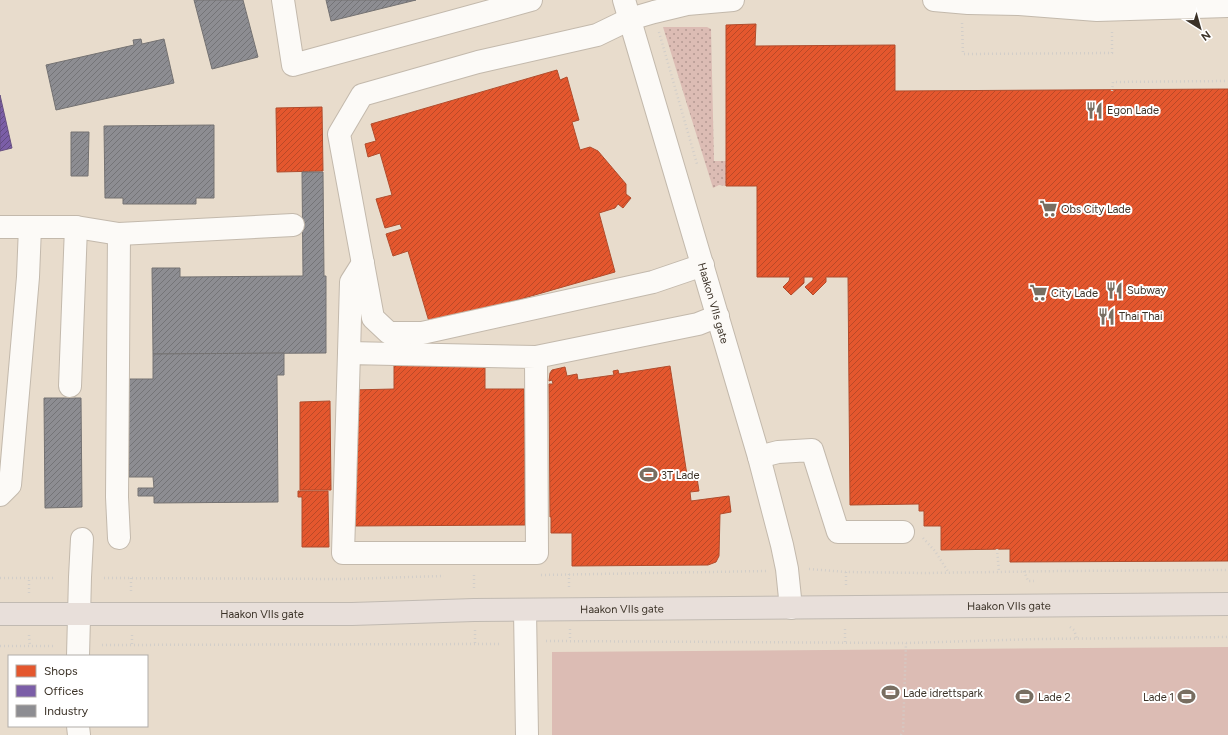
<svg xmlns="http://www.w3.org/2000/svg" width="1228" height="735" font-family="Figtree,sans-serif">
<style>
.grass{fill:url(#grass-dots)}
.green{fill:#dcbcb4}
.shops{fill:url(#shops-hatch);stroke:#b14c2c}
.offices{fill:url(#offices-hatch);stroke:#685181}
.industry{fill:url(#industry-hatch);stroke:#747272}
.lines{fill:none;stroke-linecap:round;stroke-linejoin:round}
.minor-casing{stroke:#c3b9ac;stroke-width:24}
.major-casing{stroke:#c1bab2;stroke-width:24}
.path{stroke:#d2cec9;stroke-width:2.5;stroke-dasharray:1 3;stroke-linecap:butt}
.minor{stroke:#fcfaf7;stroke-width:22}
.major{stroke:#e8dfda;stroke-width:22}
.labels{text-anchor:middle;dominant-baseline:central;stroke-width:4;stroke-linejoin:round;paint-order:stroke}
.poi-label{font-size:11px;fill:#3b3227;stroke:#fff;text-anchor:start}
.street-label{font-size:11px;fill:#3b3227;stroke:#fff}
</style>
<defs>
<pattern id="grass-dots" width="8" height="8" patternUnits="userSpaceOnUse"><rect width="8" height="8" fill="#dcbcb4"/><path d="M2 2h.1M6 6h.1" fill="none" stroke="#b49992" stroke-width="1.8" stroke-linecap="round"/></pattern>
<pattern id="shops-hatch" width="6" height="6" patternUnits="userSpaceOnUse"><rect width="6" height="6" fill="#e4572e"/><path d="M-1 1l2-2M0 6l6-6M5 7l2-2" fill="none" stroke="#ba4927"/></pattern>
<pattern id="offices-hatch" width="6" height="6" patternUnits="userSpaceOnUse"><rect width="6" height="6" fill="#7b5ea7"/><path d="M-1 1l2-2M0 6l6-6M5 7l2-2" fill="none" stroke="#614a80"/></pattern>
<pattern id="industry-hatch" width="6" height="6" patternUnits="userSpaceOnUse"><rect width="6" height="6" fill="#8d8d92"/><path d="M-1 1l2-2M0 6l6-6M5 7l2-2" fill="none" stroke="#747477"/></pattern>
</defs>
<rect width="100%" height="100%" fill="#e8dccc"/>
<path class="grass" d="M 663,27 L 707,27 L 711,29 L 714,161 L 726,161 L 726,186 L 719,185 L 713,188 Z"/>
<path class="green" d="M 1228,647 L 1228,735 L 552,735 L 552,652 Z"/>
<g class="shops">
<path d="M 756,24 L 755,46 L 895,45 L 895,91 L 1228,89 L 1228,561 L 1010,562 L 1010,549 L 941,550 L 941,526 L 924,526 L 924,511 L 919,511 L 919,504 L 850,505 L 848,277 L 826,277 L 826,282 L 813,295 L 805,287 L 813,280 L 813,277 L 804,277 L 804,283 L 791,295 L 783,287 L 789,281 L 790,277 L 757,277 L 757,186 L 726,186 L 726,25 Z"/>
<path d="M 557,70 L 560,80 L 567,77 L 579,120 L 572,122 L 580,150 L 590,147 L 598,151 L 626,184 L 626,194 L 631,198 L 623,208 L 618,204 L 615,208 L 599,213 L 615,272 L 430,325 L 408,251 L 393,256 L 386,234 L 402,229 L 400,224 L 385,228 L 376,199 L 392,195 L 380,153 L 368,157 L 365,144 L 376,141 L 371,124 Z"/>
<path d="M 322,107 L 323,171 L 277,172 L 276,108 Z"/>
<path d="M 394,361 L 485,361 L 485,389 L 524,389 L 525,525 L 352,526 L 351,390 L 394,389 Z"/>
<path d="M 670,366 L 687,475 L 688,479 L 697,478 L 699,491 L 690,492 L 691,501 L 729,496 L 731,512 L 720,514 L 719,556 L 716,562 L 708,565 L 572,566 L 572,533 L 551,533 L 551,517 L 550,517 L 549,384 L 553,384 L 552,380 L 549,381 L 550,373 L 552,370 L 565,367 L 567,376 L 577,374 L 578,380 L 614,375 L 613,371 L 618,370 L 619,374 Z"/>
<path d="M 330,401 L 331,490 L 300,490 L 300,402 Z"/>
<path d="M 298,491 L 328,491 L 329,547 L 302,547 L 302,497 L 298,497 Z"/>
</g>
<path class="offices" d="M 0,95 L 12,148 L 0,151 Z"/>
<g class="industry">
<path d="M 194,0 L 243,0 L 258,57 L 212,69 Z"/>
<path d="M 326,0 L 416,0 L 331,21 Z"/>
<path d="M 141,39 L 142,44 L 164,39 L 174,83 L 56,110 L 46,65 L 134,45 L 133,40 Z"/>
<path d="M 214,125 L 214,198 L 196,198 L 196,204 L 123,204 L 123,198 L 105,198 L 104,126 Z"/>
<path d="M 71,132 L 89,132 L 88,176 L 71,176 Z"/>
<path d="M 302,172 L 323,172 L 324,276 L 326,276 L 326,353 L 153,354 L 152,268 L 180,268 L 180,277 L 303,276 Z"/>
<path d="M 284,353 L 284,375 L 277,375 L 278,502 L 154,503 L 154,496 L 138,496 L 138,488 L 154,488 L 153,477 L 129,477 L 129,379 L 153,379 L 153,354 Z"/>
<path d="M 44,398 L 81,398 L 82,507 L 45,508 Z"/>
</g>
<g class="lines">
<defs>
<g id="minor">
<path d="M 283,0 L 293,65 L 531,0"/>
<path id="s1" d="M 624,0 L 759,457 L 782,545 L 787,569 L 791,608"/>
<path d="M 934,0 L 968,3 L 1019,4 L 1097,10 L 1228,6"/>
<path d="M 0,227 L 76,227 L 119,234 L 293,225"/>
<path d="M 119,234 L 117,497 L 119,538"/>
<path d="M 703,265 L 653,282 L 422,333 L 389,333 L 373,318 L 339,134 L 362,95 L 478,62 L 597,35 L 630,19 L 654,12 L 687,4 L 733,0"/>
<path d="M 349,353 L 351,282 L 363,263"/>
<path d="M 536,357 L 537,553 L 343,553 L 349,353 L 536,357 L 698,324 L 718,316"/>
<path d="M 70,386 L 76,227"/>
<path d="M 759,457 L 778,452 L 812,450 L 838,532 L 903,532"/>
<path d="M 0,495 L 10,485 L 28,277 L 30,227"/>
<path d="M 525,610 L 527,735"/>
<path d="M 78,656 L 80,577 L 82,539"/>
<path d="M 78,726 L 79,735"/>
</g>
<g id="major">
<path id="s2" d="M 0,614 L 352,614 L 474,610 L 1228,604"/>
</g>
</defs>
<use href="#minor" class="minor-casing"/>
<use href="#major" class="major-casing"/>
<g class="path">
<path d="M 962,23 L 963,54 L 1112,53 L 1112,30"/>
<path d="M 659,32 L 697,164"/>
<path d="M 1112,91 L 1113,82 L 1228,81"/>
<path d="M 923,538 L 935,551 L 949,573"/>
<path d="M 997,549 L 999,572"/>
<path d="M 809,569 L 846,572 L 925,573 L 1065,571 L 1228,570"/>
<path d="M 1024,571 L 1028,581 L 1034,581"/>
<path d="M 846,572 L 846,586"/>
<path d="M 569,574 L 569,588"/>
<path d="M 474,575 L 474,590"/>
<path d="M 541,575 L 766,571"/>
<path d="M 0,578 L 56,578"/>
<path d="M 104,578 L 344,579 L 444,576"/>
<path d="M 131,578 L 131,594"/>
<path d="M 29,593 L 29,578"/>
<path d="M 1070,627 L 1074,630 L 1077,639"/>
<path d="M 570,629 L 570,641"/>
<path d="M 475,630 L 475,643"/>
<path d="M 29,635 L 30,646"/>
<path d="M 132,635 L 132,644"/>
<path d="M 546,641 L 906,643 L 1039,639 L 1228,637"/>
<path d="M 845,642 L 845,629"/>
<path d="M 102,645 L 500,644"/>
<path d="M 0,646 L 54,646"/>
<path d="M 901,735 L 903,731 L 906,643"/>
</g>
<use href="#minor" class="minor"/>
<use href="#major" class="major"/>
</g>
<defs>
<symbol id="restaurant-bare" viewBox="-9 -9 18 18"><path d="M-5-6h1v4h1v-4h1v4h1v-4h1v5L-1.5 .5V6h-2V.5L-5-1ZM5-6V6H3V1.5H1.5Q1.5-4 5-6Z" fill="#786e61" stroke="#fff" stroke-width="2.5" paint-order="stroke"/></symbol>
<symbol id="supermarket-bare" viewBox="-9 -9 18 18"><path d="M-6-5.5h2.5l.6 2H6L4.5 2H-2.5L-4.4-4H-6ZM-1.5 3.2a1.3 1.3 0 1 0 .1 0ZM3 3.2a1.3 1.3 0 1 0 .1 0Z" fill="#786e61" stroke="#fff" stroke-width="2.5" paint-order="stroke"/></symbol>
<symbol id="stadium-bare" viewBox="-9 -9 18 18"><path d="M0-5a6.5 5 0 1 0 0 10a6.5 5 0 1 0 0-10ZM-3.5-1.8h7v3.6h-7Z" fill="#786e61" stroke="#fff" stroke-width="2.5" paint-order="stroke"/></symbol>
</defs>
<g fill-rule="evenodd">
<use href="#restaurant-bare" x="1082" y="98" width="25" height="25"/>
<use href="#supermarket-bare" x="1036" y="196" width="25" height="25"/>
<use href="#restaurant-bare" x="1102" y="278" width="25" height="25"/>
<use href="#supermarket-bare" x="1026" y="280" width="25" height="25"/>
<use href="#restaurant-bare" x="1094" y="304" width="25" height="25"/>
<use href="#stadium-bare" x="636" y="462" width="25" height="25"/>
<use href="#stadium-bare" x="878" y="680" width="25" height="25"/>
<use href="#stadium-bare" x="1012" y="684" width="25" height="25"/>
<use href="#stadium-bare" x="1174" y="684" width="25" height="25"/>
</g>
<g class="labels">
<g class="poi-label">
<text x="1107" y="110">Egon Lade</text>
<text x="1061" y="209">Obs City Lade</text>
<text x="1127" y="290">Subway</text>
<text x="1051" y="293">City Lade</text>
<text x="1119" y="316">Thai Thai</text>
<text x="661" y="475">3T Lade</text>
<text x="903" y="693">Lade idrettspark</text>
<text x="1038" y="697">Lade 2</text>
<text x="1174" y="697" text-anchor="end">Lade 1</text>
</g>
<g class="street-label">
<text stroke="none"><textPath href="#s1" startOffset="316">Haakon VIIs gate</textPath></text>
<text stroke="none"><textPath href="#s2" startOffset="1009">Haakon VIIs gate</textPath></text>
<text stroke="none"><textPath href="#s2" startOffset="622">Haakon VIIs gate</textPath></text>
<text stroke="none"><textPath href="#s2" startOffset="262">Haakon VIIs gate</textPath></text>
</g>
</g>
<rect x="8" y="655" width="140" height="72" fill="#ffffff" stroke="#b1ada9"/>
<rect x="16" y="665" width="20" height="12" fill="#e4572e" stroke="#b1ada9"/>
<text x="44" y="675" font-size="12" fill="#3b3227">Shops</text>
<rect x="16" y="685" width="20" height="12" fill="#7b5ea7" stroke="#b1ada9"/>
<text x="44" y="695" font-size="12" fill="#3b3227">Offices</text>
<rect x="16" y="705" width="20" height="12" fill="#8d8d92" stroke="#b1ada9"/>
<text x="44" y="715" font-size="12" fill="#3b3227">Industry</text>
<g transform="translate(1200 28) rotate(143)" stroke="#ffffff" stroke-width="3" paint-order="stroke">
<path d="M0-3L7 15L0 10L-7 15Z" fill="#3b3227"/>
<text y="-6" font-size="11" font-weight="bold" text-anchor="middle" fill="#3b3227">N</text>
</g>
</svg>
